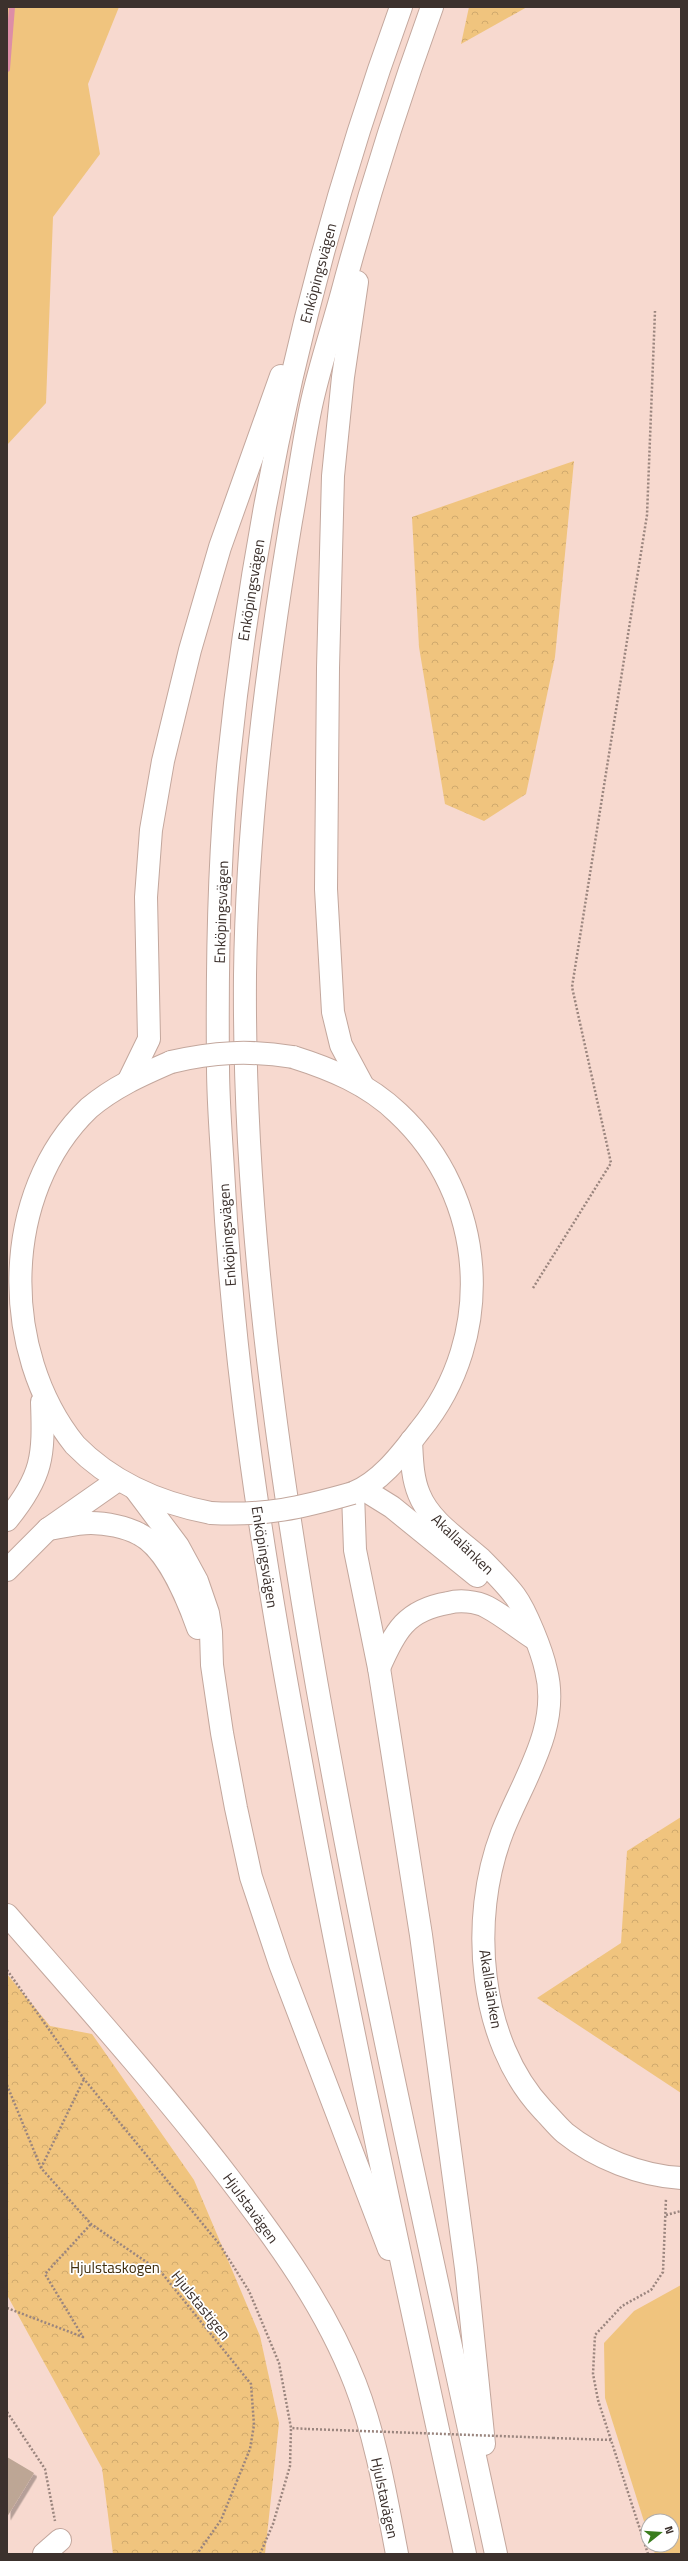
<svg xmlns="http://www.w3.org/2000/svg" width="688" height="2561" font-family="'Titillium Web',sans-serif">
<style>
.green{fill:#f0c47e}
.forest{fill:url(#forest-crowns)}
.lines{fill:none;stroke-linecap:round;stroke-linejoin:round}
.stream{stroke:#dd8da7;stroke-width:6}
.building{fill:#bda695;filter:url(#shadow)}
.minor-casing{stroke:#c3a79d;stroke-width:24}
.major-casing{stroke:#c3a79d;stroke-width:24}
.highway-casing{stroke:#c3a79d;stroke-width:24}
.path{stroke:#9a857e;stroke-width:2.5;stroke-dasharray:2 2;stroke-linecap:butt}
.minor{stroke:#fff;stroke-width:22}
.major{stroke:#fff;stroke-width:22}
.highway{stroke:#fff;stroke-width:22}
.major-bridge-casing{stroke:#c3a79d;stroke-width:24;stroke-linecap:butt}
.path-bridge{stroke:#9a857e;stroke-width:2.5;stroke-dasharray:2 2;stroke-linecap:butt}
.major-bridge{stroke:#fff;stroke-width:22}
.labels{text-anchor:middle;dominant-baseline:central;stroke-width:3.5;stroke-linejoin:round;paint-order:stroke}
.street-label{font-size:15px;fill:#3c312d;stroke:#fff}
.park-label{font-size:15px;fill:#3f2d0d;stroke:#fff}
</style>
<defs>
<pattern id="forest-crowns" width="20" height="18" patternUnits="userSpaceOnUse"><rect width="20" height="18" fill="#f0c47e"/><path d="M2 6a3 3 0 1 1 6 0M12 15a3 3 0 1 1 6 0" fill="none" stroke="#cfa96d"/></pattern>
<filter id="shadow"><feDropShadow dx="3.5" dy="3.5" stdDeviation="0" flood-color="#0004"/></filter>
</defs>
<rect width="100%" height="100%" fill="#f7d9cf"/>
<g class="green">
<path d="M 7,7 L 119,7 L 88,84 L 100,154 L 53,217 L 46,403 L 7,445 Z"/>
<path d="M 681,2285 L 681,2554 L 655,2554 L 652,2545 L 672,2545 L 672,2521 L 648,2521 L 648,2534 L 605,2398 L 604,2343 L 634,2311 Z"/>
</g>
<g class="forest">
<path d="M 469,7 L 527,7 L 461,44 Z"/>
<path d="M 574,461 L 555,657 L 526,794 L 484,821 L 445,804 L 419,647 L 412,517 Z"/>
<path d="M 681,1817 L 681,2093 L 537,1998 L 621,1943 L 627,1851 Z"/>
<path d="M 7,1974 L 50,2026 L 92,2034 L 194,2180 L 260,2336 L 279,2423 L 265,2554 L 113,2554 L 102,2468 L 7,2295 Z"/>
</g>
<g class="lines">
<path class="stream" d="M 7,69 L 12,7"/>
</g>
<path class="building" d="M 7,2457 L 34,2473 L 7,2517 Z"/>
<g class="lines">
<defs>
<path id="minor" d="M 44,2554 L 60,2540"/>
<g id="major">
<path d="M 293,1057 C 331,1069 368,1084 398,1113 C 487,1196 497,1336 420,1430 C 402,1453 381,1482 353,1493"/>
<path d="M 171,1062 C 141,1075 114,1087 89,1108 C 0,1193 0,1352 75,1445 C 112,1483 159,1503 211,1513"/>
<path d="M 411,1441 C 412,1459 412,1477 419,1494 C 430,1522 460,1540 481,1559 C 492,1570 505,1583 515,1596 C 526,1611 542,1651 546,1670 C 561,1728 522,1781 502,1833 C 469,1919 478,2041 543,2110 C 550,2117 557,2126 565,2133 C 596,2158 641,2176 681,2178"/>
<path d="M 363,1489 L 392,1507 L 477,1576"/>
<path d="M 7,1520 C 43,1476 44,1456 42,1402"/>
<path d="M 7,1570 L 48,1529 L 118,1480"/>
<path d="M 7,1915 C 83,2002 159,2087 229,2178 C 278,2242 326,2308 355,2383 C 376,2437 386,2497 397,2554"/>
</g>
<g id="highway">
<path d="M 401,7 C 312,252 254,508 228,767 C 218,866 217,967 218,1066 C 218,1101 221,1136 223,1170 C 233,1366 263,1558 299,1751 C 348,2020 407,2287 465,2554"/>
<path d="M 432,7 C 398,101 368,196 342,293 C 332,330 319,368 311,406 C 303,444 298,483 291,521 C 266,671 247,823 245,975 C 243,1214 276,1451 317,1686 C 368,1977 434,2265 496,2554"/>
<path d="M 357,282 L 343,377 L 333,476 L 328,668 L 326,889 L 333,1012 L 341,1045 L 363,1086"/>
<path d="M 129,1080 L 149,1039 L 146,897 L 151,830 L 163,761 L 190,650 L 220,547 L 281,376"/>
<path d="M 136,1490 L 178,1546 L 197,1581 L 208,1613 L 211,1632 L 212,1665 L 222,1733 L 236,1808 L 251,1877 L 280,1964 L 389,2249"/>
<path d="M 353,1493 L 355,1550 L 379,1668 L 421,1935 L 466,2268 L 484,2444"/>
<path d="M 48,1529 C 62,1527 77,1523 91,1523 C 106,1523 126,1527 139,1534 C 167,1548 188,1600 198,1628"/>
<path d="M 379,1668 C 395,1631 406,1610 448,1603 C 459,1600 476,1601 487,1607 C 504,1616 519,1629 535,1639"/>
</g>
</defs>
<use href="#minor" class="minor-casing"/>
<use href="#major" class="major-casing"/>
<use href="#highway" class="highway-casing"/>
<g class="path">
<path d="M 533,1288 L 611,1163 L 572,987 L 647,515 L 655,311"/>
<path d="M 7,1970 L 84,2079 L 220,2245 L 249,2291 L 279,2363 L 291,2428 L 308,2429"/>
<path d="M 7,2085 L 41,2168 L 91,2224 L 161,2272 L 251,2384 L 254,2425 L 250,2449 L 221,2520 L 197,2554"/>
<path d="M 41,2168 L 84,2079"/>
<path d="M 666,2215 L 681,2211"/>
<path d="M 7,2308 L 83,2337 L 45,2274 L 91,2224"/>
<path d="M 7,2412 L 45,2469 L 55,2521"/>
<path d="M 553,2438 L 612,2440"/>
<path d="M 260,2554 L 273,2524 L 290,2466 L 291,2428"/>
<path d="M 648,2554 L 598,2400 L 593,2374 L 595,2335 L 622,2306 L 651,2290 L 663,2272 L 666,2198"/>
</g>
<use href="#minor" class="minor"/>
<use href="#major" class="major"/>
<use href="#highway" class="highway"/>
<defs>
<g id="major-bridge">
<path d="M 171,1062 C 213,1052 250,1050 293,1057"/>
<path d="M 211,1513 C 266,1516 300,1508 353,1493"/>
</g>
</defs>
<use href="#major-bridge" class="major-bridge-casing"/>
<path class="path-bridge" d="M 308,2429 L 553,2438"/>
<use href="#major-bridge" class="major-bridge"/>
</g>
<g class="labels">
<g class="street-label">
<text transform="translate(318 273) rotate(-75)">Enköpingsvägen</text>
<text transform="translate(251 590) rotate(-81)">Enköpingsvägen</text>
<text transform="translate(221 912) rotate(-88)">Enköpingsvägen</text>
<text transform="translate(227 1235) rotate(-94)">Enköpingsvägen</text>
<text transform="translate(463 1544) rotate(44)">Akallalänken</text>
<text transform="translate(265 1557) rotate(81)">Enköpingsvägen</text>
<text transform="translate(491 1989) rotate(81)">Akallalänken</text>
<text transform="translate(251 2208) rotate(54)">Hjulstavägen</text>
<text transform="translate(201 2305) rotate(51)">Hjulstastigen</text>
<text transform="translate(385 2498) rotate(78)">Hjulstavägen</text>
</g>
<g class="park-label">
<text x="115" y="2267">Hjulstaskogen</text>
</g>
</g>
<rect width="688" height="2561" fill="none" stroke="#3c312d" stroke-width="16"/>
<g transform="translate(660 2533) rotate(73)"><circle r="19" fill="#ffffff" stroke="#b1adab"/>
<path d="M0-3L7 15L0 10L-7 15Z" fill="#3a7d1e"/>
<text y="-6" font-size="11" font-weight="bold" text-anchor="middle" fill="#3c312d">N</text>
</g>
</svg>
